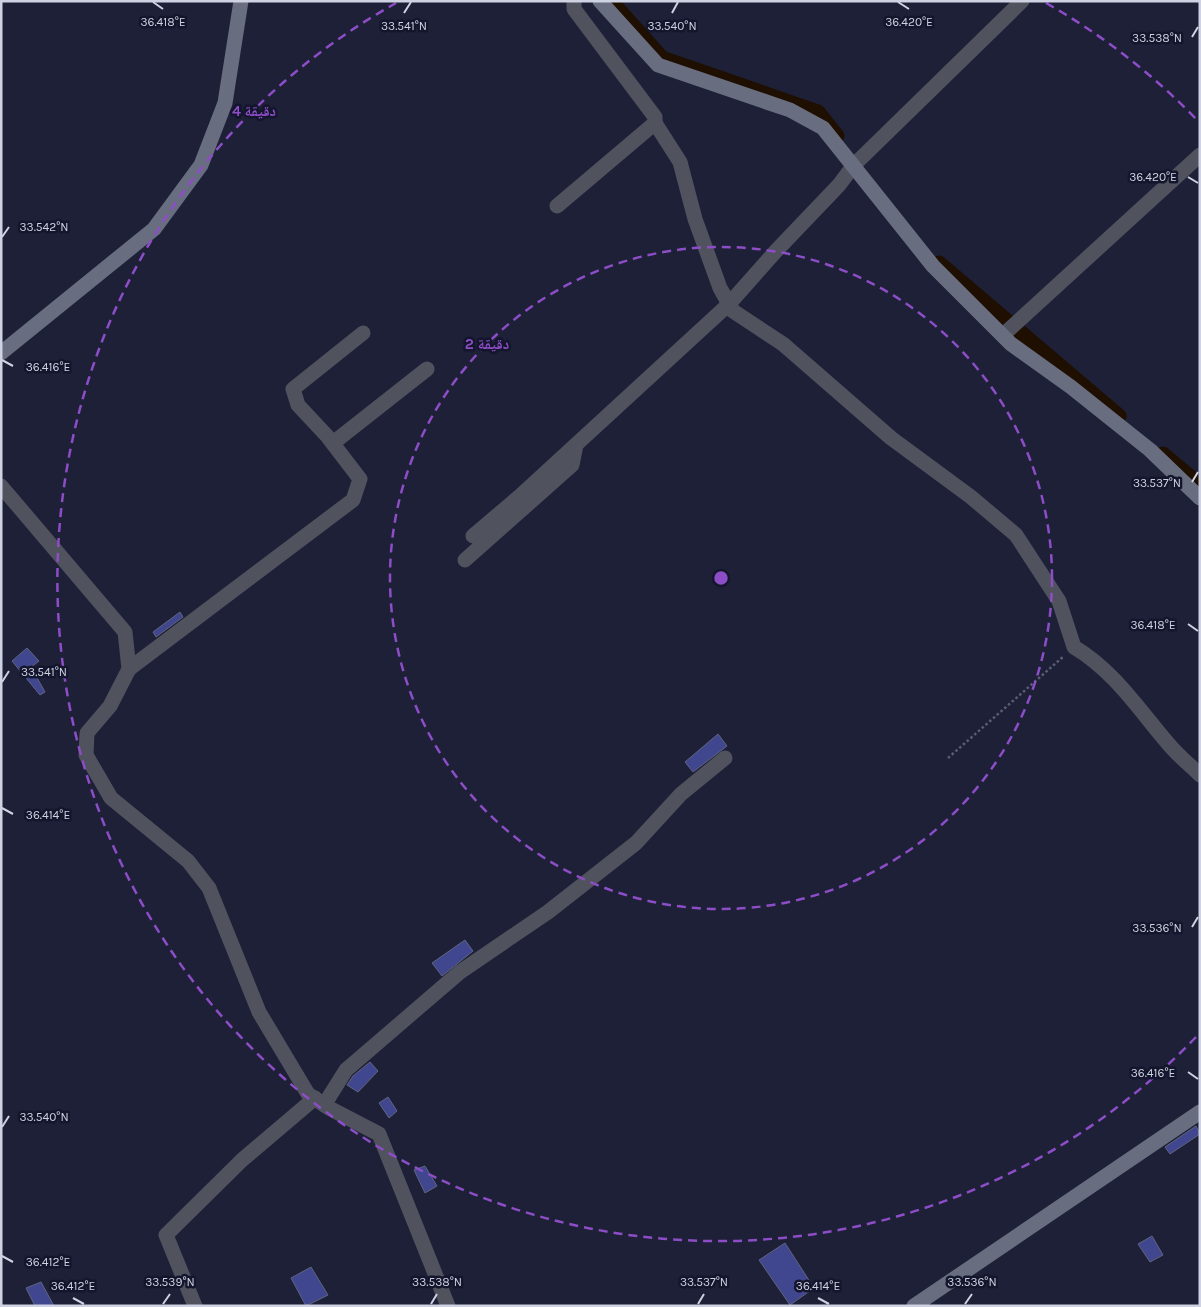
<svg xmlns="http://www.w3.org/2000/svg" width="1201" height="1307" font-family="Karla,'Noto Naskh Arabic',sans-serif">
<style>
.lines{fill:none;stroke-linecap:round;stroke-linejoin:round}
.canal{stroke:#1e0f00;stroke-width:15}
.building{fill:#41478e;stroke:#5f647f}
.path{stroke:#5b5e73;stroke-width:2.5;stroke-dasharray:2.5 2.5;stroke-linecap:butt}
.street{stroke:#50525e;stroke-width:15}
.secondary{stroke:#696d80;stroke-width:15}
.ticks{fill:none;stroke:#cfd2e2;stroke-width:2}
.ring{fill:none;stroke:#8c4dc6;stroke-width:2.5;stroke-dasharray:9 6}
.ticks-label{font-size:12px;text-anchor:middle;fill:#cfd2e2;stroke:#14162d;stroke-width:5;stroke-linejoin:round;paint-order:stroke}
.centre{fill:#8c4dc6;stroke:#14162d;stroke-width:2.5}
.ring-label{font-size:15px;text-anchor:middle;font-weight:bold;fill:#8c4dc6;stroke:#14162d;stroke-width:5;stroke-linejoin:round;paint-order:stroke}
</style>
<rect width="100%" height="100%" fill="#1d2037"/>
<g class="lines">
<g class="canal">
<path d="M 611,1 L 662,58 L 818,112 L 837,136"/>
<path d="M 939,263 L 1119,416"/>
<path d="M 1163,454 L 1200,485"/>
</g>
</g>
<g class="building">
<path d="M 180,612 L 183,617 L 156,637 L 153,632 Z"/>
<path d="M 27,648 L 39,661 L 31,667 L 45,692 L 40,695 L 12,661 Z"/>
<path d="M 718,734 L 727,746 L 693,772 L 685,762 Z"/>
<path d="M 465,940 L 473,951 L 442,976 L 432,963 Z"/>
<path d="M 370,1062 L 378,1071 L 358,1092 L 347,1085 L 353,1076 Z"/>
<path d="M 388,1097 L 397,1111 L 389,1118 L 379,1103 Z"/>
<path d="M 1196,1126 L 1200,1134 L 1170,1154 L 1165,1147 Z"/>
<path d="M 425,1166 L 437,1186 L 425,1193 L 414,1170 Z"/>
<path d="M 1152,1236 L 1163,1255 L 1150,1262 L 1138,1244 Z"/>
<path d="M 785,1243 L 814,1288 L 790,1305 L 759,1260 Z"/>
<path d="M 311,1267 L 328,1295 L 306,1306 L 291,1278 Z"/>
<path d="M 41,1282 L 54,1306 L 35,1306 L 26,1288 Z"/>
</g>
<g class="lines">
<path class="path" d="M 948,758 L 1064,656"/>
<g class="street">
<path d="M 655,123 L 680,162 L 695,219 L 720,288 L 733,311 L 783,344 L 891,438 L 971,497 L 1016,535 L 1059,601 L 1074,647 C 1116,672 1141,713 1172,748 C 1181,758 1191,766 1200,775"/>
<path d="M 557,206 L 655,123 L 655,117 L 574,9 L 574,1"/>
<path d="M 1003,335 L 1200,155"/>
<path d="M 333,443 L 427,369"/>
<path d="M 1,486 L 125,632 L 129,669 L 110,706 L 87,733 L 86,755 L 111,798 L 188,861 L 209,888 L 259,1012 L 308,1094 L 329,1108 L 379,1134 L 448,1306"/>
<path d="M 473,536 L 520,496 L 729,304 L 776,251 L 839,185 L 854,165 L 1022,1"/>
<path d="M 465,560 L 572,465 L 576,445"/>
<path d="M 129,669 L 353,500 L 360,479 L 327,436 L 298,405 L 293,389 L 363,333"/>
<path d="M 324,1105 L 346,1070 L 460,972 L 548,912 L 636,843 L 681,794 L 725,758"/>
<path d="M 195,1306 L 166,1235 L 242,1160 L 315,1098"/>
</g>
<g class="secondary">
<path d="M 600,1 L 658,65 L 790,110 L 823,128 L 933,266 L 1011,344 L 1071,387 L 1150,450 L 1200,498"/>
<path d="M 1,353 L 154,229 L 201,165 L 225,103 L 241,1"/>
<path d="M 914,1306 L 1200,1112"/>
</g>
</g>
<path class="ticks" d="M 153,2 L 163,9M 898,2 L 909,9M 404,13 L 411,2M 672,13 L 678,2M 1192,37 L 1198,27M 1188,177 L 1198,183M 2,237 L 9,227M 2,360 L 13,366M 1192,482 L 1198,472M 1188,624 L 1198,631M 2,682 L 9,671M 2,808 L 13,814M 1192,927 L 1198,917M 1188,1072 L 1198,1079M 2,1127 L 9,1116M 2,1256 L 13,1262M 73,1298 L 84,1304M 818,1298 L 829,1304M 163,1304 L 170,1294M 431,1304 L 437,1294M 698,1304 L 704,1294M 965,1304 L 972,1294"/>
<g class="ring">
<circle cx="721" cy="578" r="331"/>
<path d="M1196 1037A661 661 0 1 1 396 3M1046 3A661 661 0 0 1 1196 119"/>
</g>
<g class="ticks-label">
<text x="163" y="26">36.418°E</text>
<text x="909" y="26">36.420°E</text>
<text x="672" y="30">33.540°N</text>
<text x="404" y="30">33.541°N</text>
<text x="1157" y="42">33.538°N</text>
<text x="1153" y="181">36.420°E</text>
<text x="44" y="231">33.542°N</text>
<text x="48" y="371">36.416°E</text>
<text x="1157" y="487">33.537°N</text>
<text x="1153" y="629">36.418°E</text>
<text x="44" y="676">33.541°N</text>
<text x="48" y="819">36.414°E</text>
<text x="1157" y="932">33.536°N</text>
<text x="1153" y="1077">36.416°E</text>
<text x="44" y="1121">33.540°N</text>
<text x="48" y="1266">36.412°E</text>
<text x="170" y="1286">33.539°N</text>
<text x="437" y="1286">33.538°N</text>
<text x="704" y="1286">33.537°N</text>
<text x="972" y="1286">33.536°N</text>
<text x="73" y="1290">36.412°E</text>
<text x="818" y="1290">36.414°E</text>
</g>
<circle cx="721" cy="578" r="8" class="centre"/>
<g class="ring-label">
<text x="254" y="116">4 دقيقة</text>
<text x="487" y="349">2 دقيقة</text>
</g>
<rect width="1201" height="1307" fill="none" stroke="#cfd2e2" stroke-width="5"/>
</svg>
